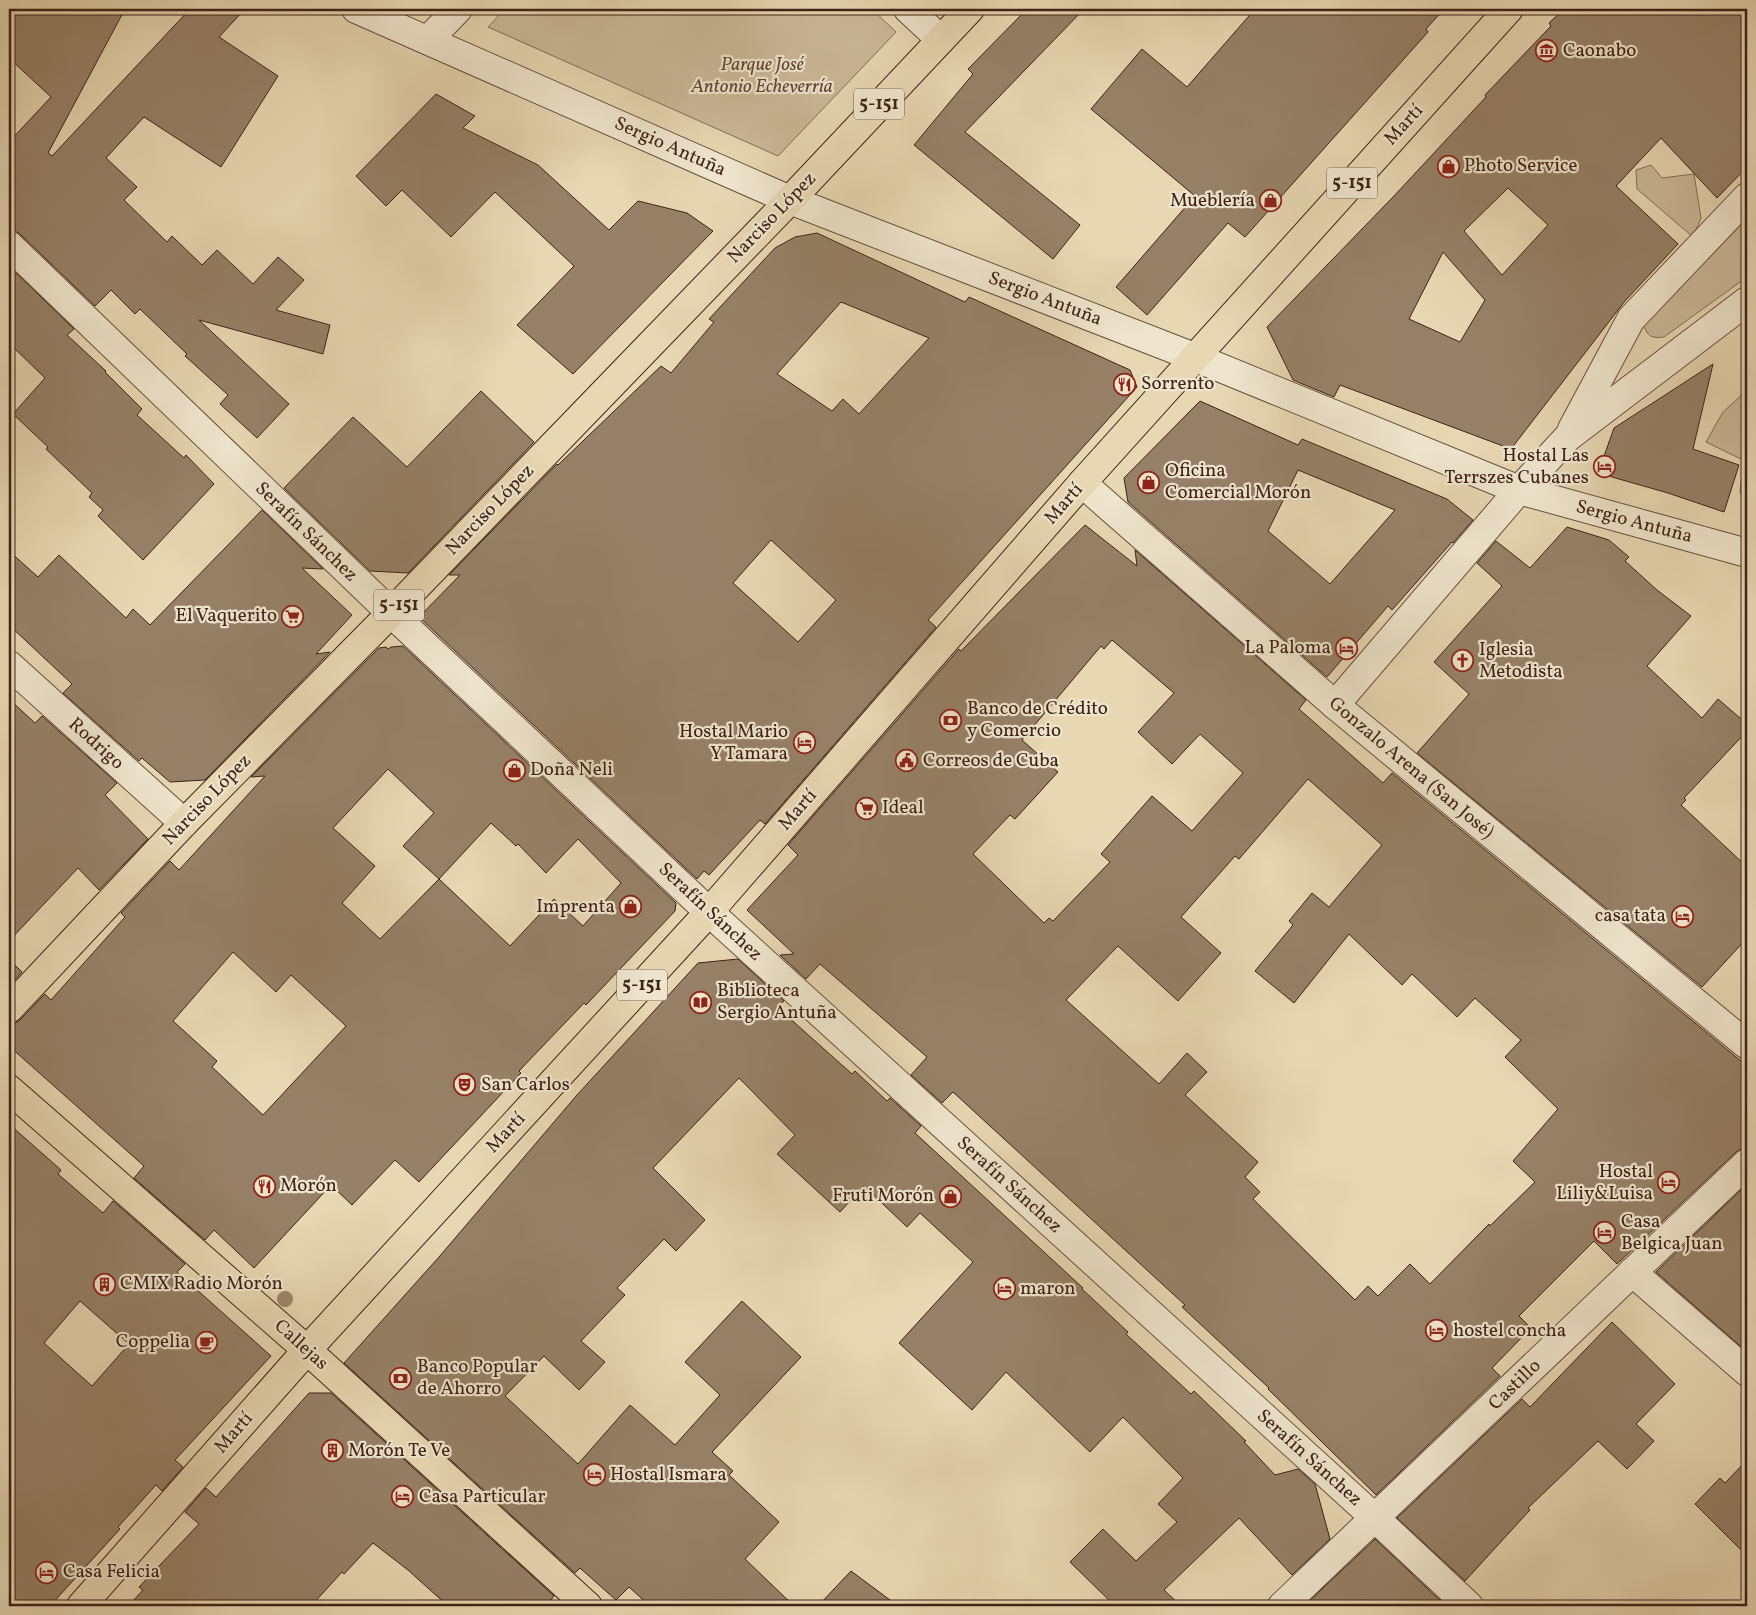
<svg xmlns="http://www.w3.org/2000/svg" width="1756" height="1615" font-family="Vollkorn,serif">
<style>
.green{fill:#cab898;stroke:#846e58}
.building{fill:#968168;stroke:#3e2317;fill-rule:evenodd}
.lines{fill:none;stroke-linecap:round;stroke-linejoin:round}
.minor-casing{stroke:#68503e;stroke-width:30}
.major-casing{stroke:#3e2317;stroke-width:30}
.minor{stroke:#efe5cd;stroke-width:28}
.major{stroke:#e7d7b2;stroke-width:28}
.tree{fill:#9d886e}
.labels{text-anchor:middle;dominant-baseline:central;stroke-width:4.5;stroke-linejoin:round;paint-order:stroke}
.shield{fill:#efe5cd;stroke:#735d4e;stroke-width:1}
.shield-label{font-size:18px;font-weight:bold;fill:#3e2317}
.poi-label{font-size:19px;fill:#3e2317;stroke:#efe5cd;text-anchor:start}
.park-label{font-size:19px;font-style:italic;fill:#614837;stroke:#efe5cd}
.street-label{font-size:19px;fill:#3e2317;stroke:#efe5cd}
</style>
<rect width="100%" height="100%" fill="#e7d7b2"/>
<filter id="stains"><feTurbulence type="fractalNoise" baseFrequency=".004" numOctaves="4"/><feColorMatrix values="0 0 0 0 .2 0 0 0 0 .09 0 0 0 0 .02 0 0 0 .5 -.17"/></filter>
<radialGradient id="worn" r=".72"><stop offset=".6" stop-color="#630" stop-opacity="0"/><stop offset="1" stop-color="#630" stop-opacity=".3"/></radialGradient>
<g class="green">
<path d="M 505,9 L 872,9 L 896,32 L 778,156 L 488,27 Z"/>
<path d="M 1651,165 L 1662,178 L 1694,174 L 1701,218 L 1693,237 L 1637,189 L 1636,170 Z"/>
<path d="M 1747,212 L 1747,277 L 1664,337 C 1649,339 1648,335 1642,323 Z"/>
<path d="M 1744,393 L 1747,395 L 1747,497 L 1740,493 L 1743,460 L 1706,442 L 1723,412 Z"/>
</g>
<g class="building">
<path d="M 9,9 L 125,9 L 48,153 L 52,156 L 190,9 L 245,9 L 219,37 L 278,76 L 221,167 L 144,117 L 106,158 L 137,187 L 124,200 L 167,242 L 172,236 L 202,265 L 217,250 L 253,284 L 278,257 L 304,280 L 276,310 L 330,325 L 323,354 L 199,320 L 289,404 L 257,438 L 220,404 L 228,395 L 185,356 L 187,354 L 140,309 L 135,314 L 111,290 L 95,306 L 20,234 L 13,230 L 9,230 L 9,142 L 51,97 L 9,58 Z"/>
<path d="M 1027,9 L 1084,9 L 965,132 L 1080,225 L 1053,259 L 914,145 L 973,74 L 968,69 Z"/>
<path d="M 1255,9 L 1444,9 L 1426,29 L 1428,32 L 1245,237 L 1228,223 L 1147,315 L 1116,287 L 1195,196 L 1091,109 L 1142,49 L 1187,87 Z"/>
<path d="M 1564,9 L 1747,9 L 1747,167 L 1717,198 L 1661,138 L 1616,186 L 1678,244 L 1625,301 L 1511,449 L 1340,385 L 1334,397 L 1293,380 L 1267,327 L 1394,196 L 1486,97 L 1485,95 L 1551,26 L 1549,23 ZM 1508,188 L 1548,225 L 1502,275 L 1464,231 ZM 1443,252 L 1485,300 L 1460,342 L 1409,319 Z"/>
<path d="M 436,94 L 475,116 L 463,128 L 538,165 L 609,230 L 638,201 L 687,213 L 713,231 L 573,374 L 517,325 L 574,266 L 495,192 L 451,237 L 402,190 L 386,206 L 356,176 Z"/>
<path d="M 817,233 L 965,302 L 969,297 L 1130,370 L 1137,387 L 928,620 L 936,627 L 765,824 L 760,820 L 709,875 L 704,871 L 697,879 L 419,617 L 460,575 L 449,575 L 557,464 L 558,465 L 661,366 L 671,373 L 714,322 L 709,319 L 775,248 L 795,237 ZM 841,302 L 929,338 L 859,414 L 843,399 L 832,411 L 777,374 ZM 771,540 L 836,600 L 798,642 L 733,583 Z"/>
<path d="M 9,266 L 74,329 L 67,335 L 106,371 L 105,372 L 142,409 L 137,415 L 184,458 L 186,455 L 214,484 L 143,560 L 98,516 L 103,510 L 89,497 L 92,493 L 46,449 L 48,447 L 13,414 L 45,378 L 9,343 Z"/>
<path d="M 1713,364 L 1693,449 L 1739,465 L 1724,512 L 1668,493 L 1598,473 L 1614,428 Z"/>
<path d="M 481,391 L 534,442 L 408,573 L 370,571 L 284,488 L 353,417 L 407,467 Z"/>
<path d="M 1200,401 L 1298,445 L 1302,439 L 1447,499 L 1473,520 L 1453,543 L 1452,542 L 1392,610 L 1388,606 L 1327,677 L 1128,502 L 1124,478 ZM 1298,470 L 1395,510 L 1330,584 L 1268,531 Z"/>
<path d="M 262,510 L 323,569 L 302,568 L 352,615 L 316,654 L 330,652 L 205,780 L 170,782 L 142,758 L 139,761 L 63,693 L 72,684 L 9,625 L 9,551 L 38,577 L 59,555 L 126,618 L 133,609 L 150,625 Z"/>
<path d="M 1085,525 L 1137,566 L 1135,550 L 1306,700 L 1299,709 L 1383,783 L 1392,773 L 1747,1066 L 1747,1148 L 1743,1148 L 1736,1152 L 1617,1264 L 1594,1241 L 1519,1316 L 1531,1328 L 1492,1368 L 1500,1376 L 1376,1495 L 1268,1389 L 1269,1388 L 1182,1307 L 1185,1305 L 953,1092 L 942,1103 L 911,1075 L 927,1057 L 820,964 L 806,979 L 780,955 L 794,954 L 747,910 L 798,855 L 788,845 L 959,649 L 961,651 ZM 1112,640 L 1174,693 L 1138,732 L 1172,764 L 1200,734 L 1243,773 L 1192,831 L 1152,796 L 1101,854 L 1110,862 L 1053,921 L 1049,918 L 1044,923 L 973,854 L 1010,815 L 1015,819 L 1058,772 L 1022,740 L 1101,646 L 1104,649 ZM 1308,779 L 1382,845 L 1329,907 L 1312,893 L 1289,921 L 1293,925 L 1255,971 L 1294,1003 L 1349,934 L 1402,985 L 1412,974 L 1457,1017 L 1475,998 L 1521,1040 L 1505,1057 L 1558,1109 L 1513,1161 L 1535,1182 L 1495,1221 L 1490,1226 L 1489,1224 L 1430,1284 L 1410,1264 L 1378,1296 L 1368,1286 L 1355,1300 L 1253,1199 L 1260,1192 L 1245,1177 L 1258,1162 L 1185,1095 L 1207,1072 L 1187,1053 L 1159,1084 L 1066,1000 L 1118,946 L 1178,1001 L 1221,953 L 1181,917 L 1235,856 L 1239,859 Z"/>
<path d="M 1567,527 L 1609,540 L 1629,557 L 1625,561 L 1657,590 L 1691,616 L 1647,666 L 1702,718 L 1718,699 L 1747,724 L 1747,731 L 1684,798 L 1686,800 L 1681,805 L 1747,867 L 1747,938 L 1702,987 L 1417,753 L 1469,694 L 1434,662 L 1502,586 L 1477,563 L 1496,541 L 1530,568 Z"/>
<path d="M 403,646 L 676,903 L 675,911 L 586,1005 L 584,1003 L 519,1071 L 521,1073 L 419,1182 L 395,1160 L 352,1205 L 331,1185 L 254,1268 L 214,1230 L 205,1240 L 134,1178 L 144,1166 L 9,1046 L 9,1024 L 14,1024 L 20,1020 L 45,994 L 51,1000 L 125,917 L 121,913 L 170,861 L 179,870 L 265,776 L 251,777 L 379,648 L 386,647 L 388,649 L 391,647 ZM 388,769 L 434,813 L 403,846 L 439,879 L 380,939 L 342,903 L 375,866 L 333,828 ZM 491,823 L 516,846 L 518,844 L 546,873 L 578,839 L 621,883 L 583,926 L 554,899 L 510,946 L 439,879 ZM 233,952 L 276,992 L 291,975 L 346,1026 L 263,1115 L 212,1067 L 217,1061 L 173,1021 Z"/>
<path d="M 9,699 L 35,723 L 42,716 L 117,783 L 105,795 L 148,839 L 99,890 L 78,868 L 9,941 Z"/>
<path d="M 9,959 L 22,972 L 9,986 Z"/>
<path d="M 738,959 L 784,1001 L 777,1007 L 852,1074 L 855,1071 L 887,1101 L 890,1098 L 921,1126 L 915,1133 L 1083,1288 L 1082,1289 L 1128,1332 L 1126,1334 L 1191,1394 L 1194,1391 L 1246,1441 L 1244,1442 L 1275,1475 L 1298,1469 L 1315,1484 L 1330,1539 L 1292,1575 L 1239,1518 L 1164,1590 L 1181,1606 L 1115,1606 L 1070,1562 L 1103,1529 L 1136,1561 L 1177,1522 L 1158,1504 L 1183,1478 L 1123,1417 L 1090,1452 L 1006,1372 L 972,1410 L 899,1343 L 973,1262 L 920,1213 L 907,1227 L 864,1186 L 840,1212 L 777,1154 L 795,1135 L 739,1078 L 653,1168 L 705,1220 L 676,1251 L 664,1239 L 617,1288 L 625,1295 L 581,1341 L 605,1362 L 579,1390 L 544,1356 L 505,1396 L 578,1464 L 630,1405 L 675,1445 L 720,1395 L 685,1362 L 742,1301 L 801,1357 L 712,1452 L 733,1471 L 729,1475 L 779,1522 L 745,1559 L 794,1606 L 650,1606 L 629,1587 L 616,1600 L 580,1568 L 575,1573 L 344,1363 L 439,1257 L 577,1095 L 698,963 Z"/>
<path d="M 9,1124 L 61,1170 L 58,1174 L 103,1213 L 113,1201 L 185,1264 L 177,1272 L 271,1356 L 175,1460 L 183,1467 L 162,1491 L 156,1485 L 118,1527 L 120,1529 L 50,1606 L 9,1606 ZM 80,1301 L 129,1344 L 92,1386 L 44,1343 Z"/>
<path d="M 1747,1184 L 1747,1352 L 1656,1272 Z"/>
<path d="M 1612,1322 L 1675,1384 L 1636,1424 L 1654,1441 L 1627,1469 L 1598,1441 L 1528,1508 L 1530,1510 L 1465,1581 L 1397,1518 L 1522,1399 L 1530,1407 Z"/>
<path d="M 309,1393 L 331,1393 L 554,1596 L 546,1606 L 448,1606 L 408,1570 L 373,1543 L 344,1574 L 342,1572 L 311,1606 L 128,1606 L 143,1590 L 139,1587 L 199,1524 L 185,1512 L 206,1488 L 216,1497 Z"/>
<path d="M 1747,1460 L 1747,1556 L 1695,1504 L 1720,1478 L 1725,1483 Z"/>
<path d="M 1375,1539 L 1444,1604 L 1442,1606 L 1304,1606 Z"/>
<path d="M 851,1571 L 898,1606 L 818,1606 Z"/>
</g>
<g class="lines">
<defs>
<g id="minor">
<path d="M 356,9 L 790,200 L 1194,357 L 1519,490 L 1747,553"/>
<path d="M 908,9 L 940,39"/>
<path d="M 428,40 L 458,9"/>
<path d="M 9,245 L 391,613 L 709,912 L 1375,1518 L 1469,1606"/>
<path d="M 1572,429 L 1631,319 L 1747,197"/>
<path d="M 1082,483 L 1335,705 L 1747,1045"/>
<path d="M 9,665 L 184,823"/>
<path d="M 1335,705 L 1519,490 L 1568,437 L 1747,301"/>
<path d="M 1632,1272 L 1747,1372"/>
<path d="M 1282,1606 L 1747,1163"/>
</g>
<g id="major">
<path d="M 9,1009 L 184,823 L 391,613 L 790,200 L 970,9"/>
<path d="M 9,1089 L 307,1350 L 588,1606"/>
<path d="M 81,1606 L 307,1350 L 709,912 L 1082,483 L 1509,9"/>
</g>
</defs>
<use href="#minor" class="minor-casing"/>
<use href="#major" class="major-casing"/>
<use href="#minor" class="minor"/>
<use href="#major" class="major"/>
</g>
<circle class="tree" cx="285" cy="1299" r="8"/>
<defs>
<symbol id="museum-ring" viewBox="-11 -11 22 22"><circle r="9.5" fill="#efe5cd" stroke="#8f2418" stroke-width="1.5"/><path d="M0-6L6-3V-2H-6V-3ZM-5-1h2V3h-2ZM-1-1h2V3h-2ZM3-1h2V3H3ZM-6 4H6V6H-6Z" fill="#8f2418"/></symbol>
<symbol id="shop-ring" viewBox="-11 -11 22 22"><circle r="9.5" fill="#efe5cd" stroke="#8f2418" stroke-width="1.5"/><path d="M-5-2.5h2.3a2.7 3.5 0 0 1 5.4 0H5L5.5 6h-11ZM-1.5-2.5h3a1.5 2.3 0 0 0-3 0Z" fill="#8f2418"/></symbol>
<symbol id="restaurant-ring" viewBox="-11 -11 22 22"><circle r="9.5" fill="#efe5cd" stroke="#8f2418" stroke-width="1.5"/><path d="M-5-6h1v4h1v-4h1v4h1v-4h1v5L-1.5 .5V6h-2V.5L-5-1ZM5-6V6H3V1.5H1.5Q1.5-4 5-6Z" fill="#8f2418"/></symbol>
<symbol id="hotel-ring" viewBox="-11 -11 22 22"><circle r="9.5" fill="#efe5cd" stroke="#8f2418" stroke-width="1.5"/><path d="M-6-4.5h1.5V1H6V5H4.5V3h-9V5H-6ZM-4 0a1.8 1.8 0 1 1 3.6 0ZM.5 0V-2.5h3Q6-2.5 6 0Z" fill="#8f2418"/></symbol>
<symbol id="supermarket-ring" viewBox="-11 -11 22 22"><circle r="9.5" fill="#efe5cd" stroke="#8f2418" stroke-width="1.5"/><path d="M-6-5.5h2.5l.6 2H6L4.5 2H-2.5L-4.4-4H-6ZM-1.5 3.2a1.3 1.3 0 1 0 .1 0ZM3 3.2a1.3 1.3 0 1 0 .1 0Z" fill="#8f2418"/></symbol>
<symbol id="church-ring" viewBox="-11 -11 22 22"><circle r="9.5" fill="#efe5cd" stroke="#8f2418" stroke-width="1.5"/><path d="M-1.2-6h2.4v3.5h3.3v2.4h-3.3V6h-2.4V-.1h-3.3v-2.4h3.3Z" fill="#8f2418"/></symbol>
<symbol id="bank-ring" viewBox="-11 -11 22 22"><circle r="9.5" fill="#efe5cd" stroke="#8f2418" stroke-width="1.5"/><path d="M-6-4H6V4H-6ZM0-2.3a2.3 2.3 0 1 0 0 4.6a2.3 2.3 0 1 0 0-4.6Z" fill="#8f2418"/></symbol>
<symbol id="civic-ring" viewBox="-11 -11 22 22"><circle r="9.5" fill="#efe5cd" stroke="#8f2418" stroke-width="1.5"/><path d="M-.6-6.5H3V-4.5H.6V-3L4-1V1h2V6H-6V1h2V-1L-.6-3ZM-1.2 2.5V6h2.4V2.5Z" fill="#8f2418"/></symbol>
<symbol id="library-ring" viewBox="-11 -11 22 22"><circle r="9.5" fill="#efe5cd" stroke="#8f2418" stroke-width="1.5"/><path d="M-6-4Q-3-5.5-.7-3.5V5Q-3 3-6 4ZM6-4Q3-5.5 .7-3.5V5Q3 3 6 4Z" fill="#8f2418"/></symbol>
<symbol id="theatre-ring" viewBox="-11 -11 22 22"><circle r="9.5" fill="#efe5cd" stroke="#8f2418" stroke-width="1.5"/><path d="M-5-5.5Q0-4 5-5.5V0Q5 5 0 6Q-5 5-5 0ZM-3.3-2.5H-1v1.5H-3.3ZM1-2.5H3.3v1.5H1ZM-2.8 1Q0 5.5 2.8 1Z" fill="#8f2418"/></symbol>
<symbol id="building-ring" viewBox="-11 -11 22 22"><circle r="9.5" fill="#efe5cd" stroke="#8f2418" stroke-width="1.5"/><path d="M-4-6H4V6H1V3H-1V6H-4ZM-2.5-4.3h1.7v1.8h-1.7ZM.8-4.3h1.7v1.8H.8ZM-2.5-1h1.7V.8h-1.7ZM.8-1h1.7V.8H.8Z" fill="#8f2418"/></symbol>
<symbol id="cafe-ring" viewBox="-11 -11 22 22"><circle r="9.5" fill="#efe5cd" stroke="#8f2418" stroke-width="1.5"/><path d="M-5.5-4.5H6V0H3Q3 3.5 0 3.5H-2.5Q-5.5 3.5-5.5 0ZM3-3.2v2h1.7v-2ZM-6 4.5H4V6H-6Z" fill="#8f2418"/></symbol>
</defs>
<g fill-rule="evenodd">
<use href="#museum-ring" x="1534" y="38" width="25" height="25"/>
<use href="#shop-ring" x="1436" y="154" width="25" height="25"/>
<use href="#shop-ring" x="1258" y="188" width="25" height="25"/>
<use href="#restaurant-ring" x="1112" y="372" width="25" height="25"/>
<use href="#hotel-ring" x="1592" y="454" width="25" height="25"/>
<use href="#shop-ring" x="1136" y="470" width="25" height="25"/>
<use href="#supermarket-ring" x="280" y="604" width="25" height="25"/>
<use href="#hotel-ring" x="1334" y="636" width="25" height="25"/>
<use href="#church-ring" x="1450" y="648" width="25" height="25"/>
<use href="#bank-ring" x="938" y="708" width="25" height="25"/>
<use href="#hotel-ring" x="792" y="730" width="25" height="25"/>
<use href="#civic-ring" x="894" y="748" width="25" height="25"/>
<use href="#shop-ring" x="502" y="758" width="25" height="25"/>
<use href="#supermarket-ring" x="854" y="796" width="25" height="25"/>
<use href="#shop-ring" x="618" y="894" width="25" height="25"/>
<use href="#hotel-ring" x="1670" y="904" width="25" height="25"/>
<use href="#library-ring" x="688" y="990" width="25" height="25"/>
<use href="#theatre-ring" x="452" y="1072" width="25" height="25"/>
<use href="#hotel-ring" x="1656" y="1170" width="25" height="25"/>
<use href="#restaurant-ring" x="252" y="1174" width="25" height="25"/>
<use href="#shop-ring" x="938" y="1184" width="25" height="25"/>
<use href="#hotel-ring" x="1592" y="1220" width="25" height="25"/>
<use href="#building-ring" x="92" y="1272" width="25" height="25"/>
<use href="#hotel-ring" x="992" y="1276" width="25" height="25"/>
<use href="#hotel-ring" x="1424" y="1318" width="25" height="25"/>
<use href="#cafe-ring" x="194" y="1330" width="25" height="25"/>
<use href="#bank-ring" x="388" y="1366" width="25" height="25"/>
<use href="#building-ring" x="320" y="1438" width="25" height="25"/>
<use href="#hotel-ring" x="582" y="1462" width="25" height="25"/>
<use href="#hotel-ring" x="390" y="1484" width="25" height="25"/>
<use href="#hotel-ring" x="34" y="1560" width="25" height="25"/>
</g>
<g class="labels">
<g class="shield">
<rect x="854" y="88.5" width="50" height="31" rx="4"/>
<rect x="1327" y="167.5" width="50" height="31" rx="4"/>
<rect x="374" y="589.5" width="50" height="31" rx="4"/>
<rect x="617" y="969.5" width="50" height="31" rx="4"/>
</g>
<g class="shield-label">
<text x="879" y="104">5-151</text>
<text x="1352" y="183">5-151</text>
<text x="399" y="605">5-151</text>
<text x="642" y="985">5-151</text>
</g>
<g class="poi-label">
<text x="1563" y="51">Caonabo</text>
<text x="1464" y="166">Photo Service</text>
<text x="1255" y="201" text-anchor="end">Mueblería</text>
<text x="1141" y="384">Sorrento</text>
<text x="1589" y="456" text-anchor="end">Hostal Las<tspan x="1589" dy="22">Terrszes Cubanes</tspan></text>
<text x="1165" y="471">Oficina<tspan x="1165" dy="22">Comercial Morón</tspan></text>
<text x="277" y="616" text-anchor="end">El Vaquerito</text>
<text x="1331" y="648" text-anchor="end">La Paloma</text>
<text x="1479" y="650">Iglesia<tspan x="1479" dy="22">Metodista</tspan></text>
<text x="967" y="709">Banco de Crédito<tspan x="967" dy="22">y Comercio</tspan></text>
<text x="788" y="732" text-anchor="end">Hostal Mario<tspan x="788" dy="22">Y Tamara</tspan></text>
<text x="923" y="761">Correos de Cuba</text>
<text x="530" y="770">Doña Neli</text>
<text x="882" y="808">Ideal</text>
<text x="615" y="907" text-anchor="end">Imprenta</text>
<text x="1666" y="916" text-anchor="end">casa tata</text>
<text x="717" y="991">Biblioteca<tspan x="717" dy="22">Sergio Antuña</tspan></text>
<text x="481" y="1085">San Carlos</text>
<text x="1653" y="1172" text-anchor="end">Hostal<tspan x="1653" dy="22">Liliy&amp;Luisa</tspan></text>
<text x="280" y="1186">Morón</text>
<text x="934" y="1196" text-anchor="end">Fruti Morón</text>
<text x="1621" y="1222">Casa<tspan x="1621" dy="22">Belgica Juan</tspan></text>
<text x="120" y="1284">CMIX Radio Morón</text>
<text x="1020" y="1289">maron</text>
<text x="1453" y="1331">hostel concha</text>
<text x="190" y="1342" text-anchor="end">Coppelia</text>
<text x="417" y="1367">Banco Popular<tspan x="417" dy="22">de Ahorro</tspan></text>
<text x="348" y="1451">Morón Te Ve</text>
<text x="610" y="1475">Hostal Ismara</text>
<text x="419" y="1497">Casa Particular</text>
<text x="63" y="1572">Casa Felicia</text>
</g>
<g class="park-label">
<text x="762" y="65">Parque José<tspan x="762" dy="22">Antonio Echeverría</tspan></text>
</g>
<g class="street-label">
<text transform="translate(1404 125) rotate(-48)">Martí</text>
<text transform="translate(670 147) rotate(24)">Sergio Antuña</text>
<text transform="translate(772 218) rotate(-46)">Narciso López</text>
<text transform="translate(1045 299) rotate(21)">Sergio Antuña</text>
<text transform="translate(1064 504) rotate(-49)">Martí</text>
<text transform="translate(490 510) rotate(-46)">Narciso López</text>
<text transform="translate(1634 522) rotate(15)">Sergio Antuña</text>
<text transform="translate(306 532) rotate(44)">Serafín Sánchez</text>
<text transform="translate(96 744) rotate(42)">Rodrigo</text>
<text transform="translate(1411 768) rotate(40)">Gonzalo Arena (San José)</text>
<text transform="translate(207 800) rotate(-46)">Narciso López</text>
<text transform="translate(798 810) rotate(-49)">Martí</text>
<text transform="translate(710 912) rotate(43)">Serafín Sánchez</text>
<text transform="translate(506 1133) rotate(-47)">Martí</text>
<text transform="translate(1009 1185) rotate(42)">Serafín Sánchez</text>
<text transform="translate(301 1345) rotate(42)">Callejas</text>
<text transform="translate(1515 1385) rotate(-44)">Castillo</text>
<text transform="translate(234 1433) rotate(-49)">Martí</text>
<text transform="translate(1309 1458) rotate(42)">Serafín Sánchez</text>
</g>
</g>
<rect width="1756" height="1615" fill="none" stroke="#e7d7b2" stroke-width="30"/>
<rect x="10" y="10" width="1736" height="1595" fill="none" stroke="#3e2317" stroke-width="2.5"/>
<rect x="15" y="15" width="1726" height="1585" fill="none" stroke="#3e2317"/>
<rect width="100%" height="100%" filter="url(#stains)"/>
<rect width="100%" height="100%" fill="url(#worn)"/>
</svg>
